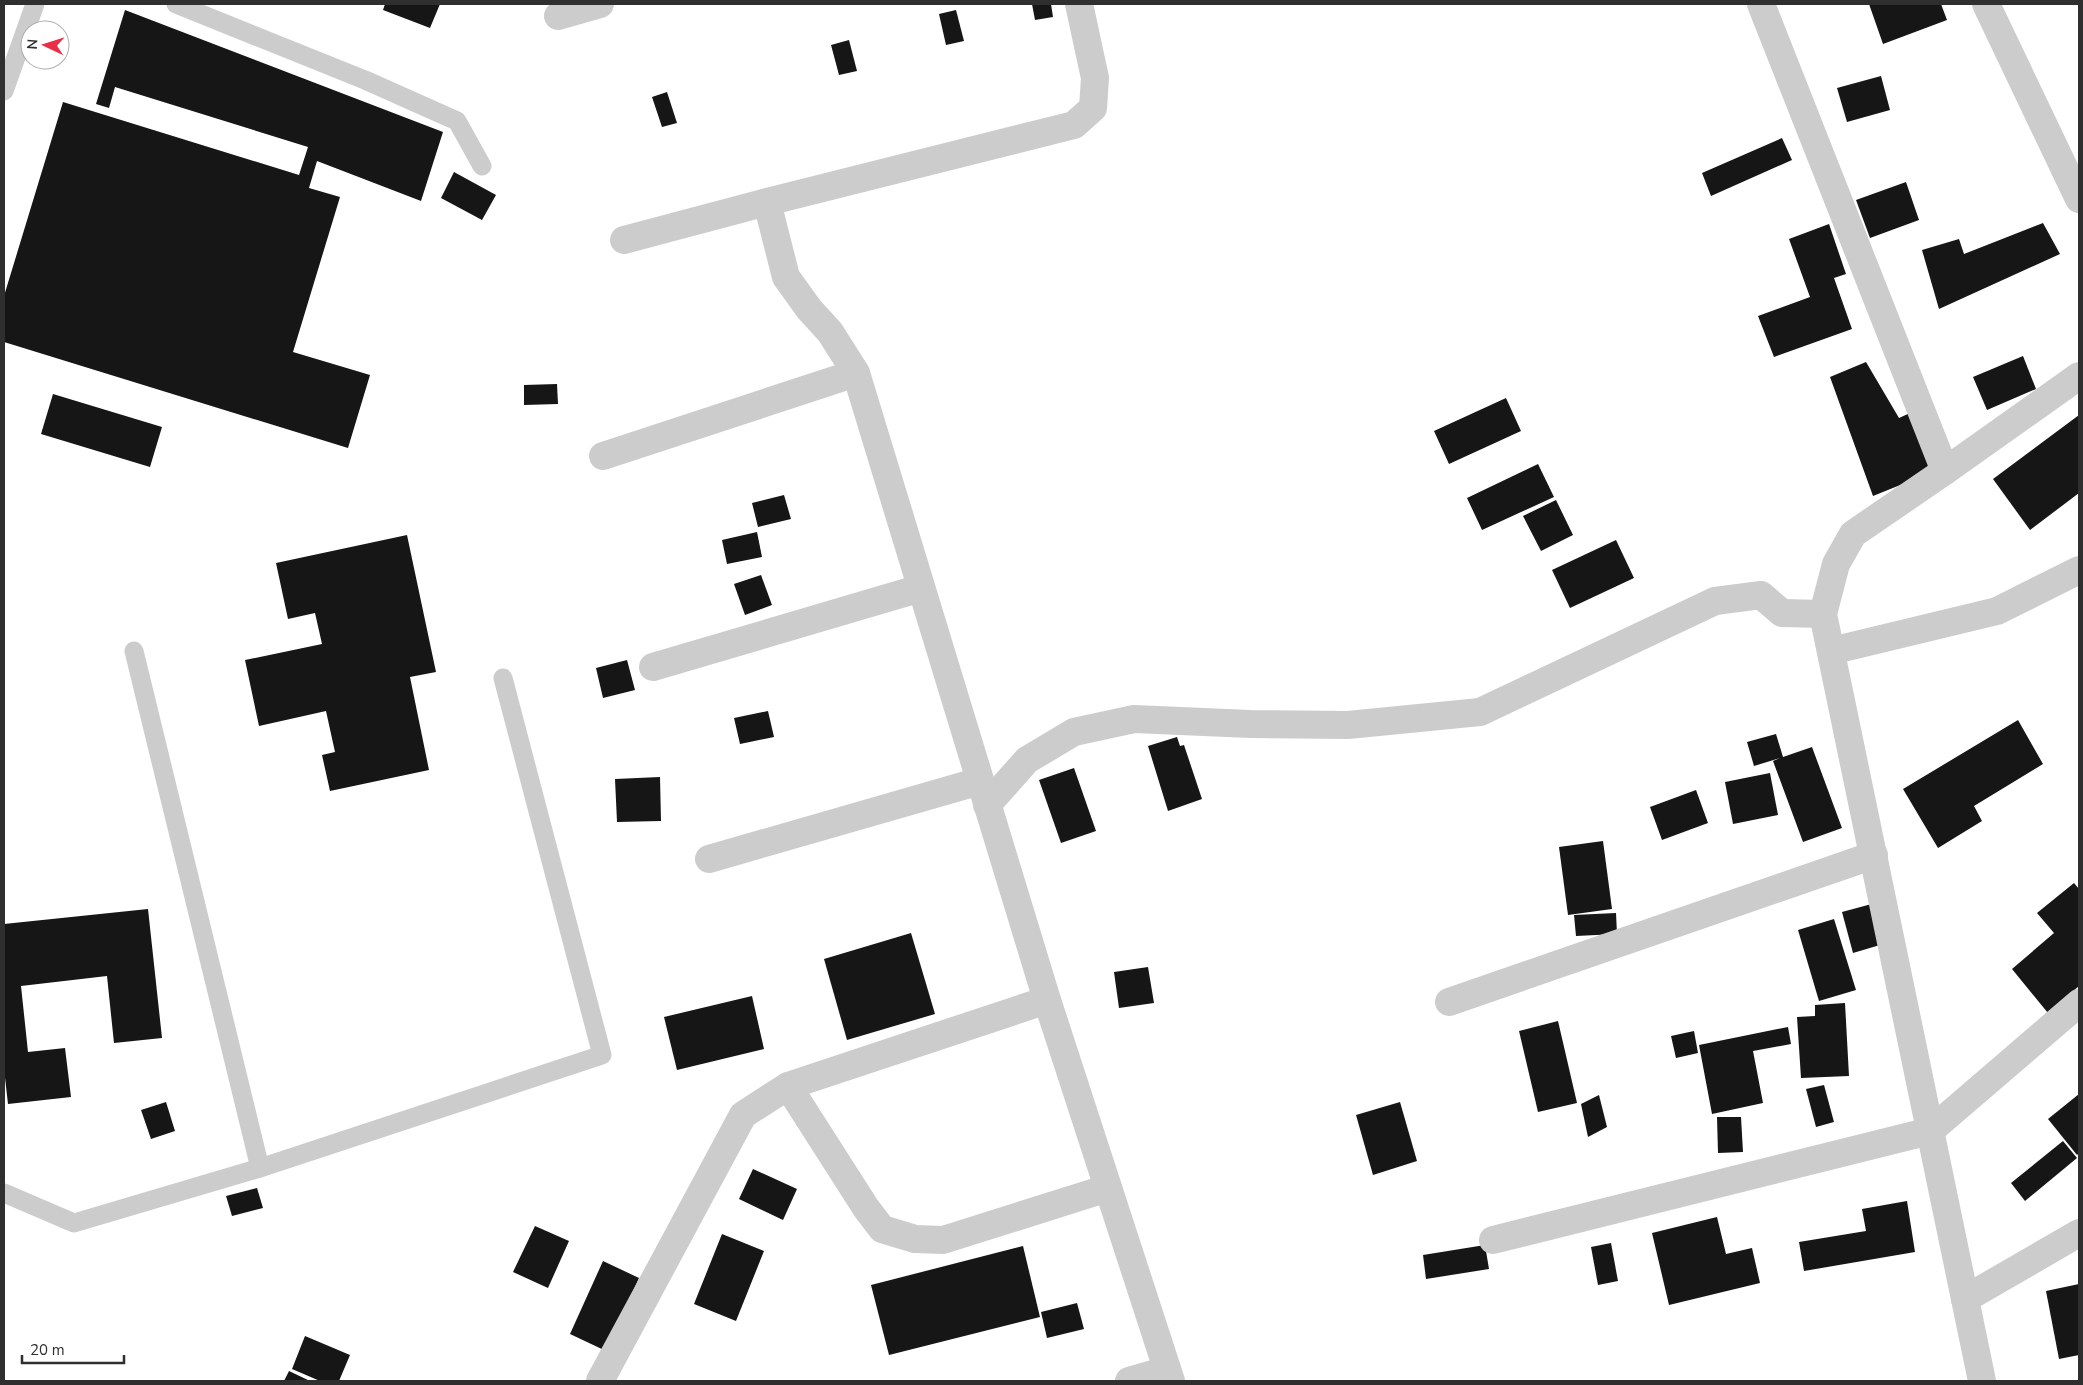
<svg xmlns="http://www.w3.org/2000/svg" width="2083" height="1385" font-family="'Nunito Sans',sans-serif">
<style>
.building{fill:#161616}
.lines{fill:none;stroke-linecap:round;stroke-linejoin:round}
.lane{stroke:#ccc;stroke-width:19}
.street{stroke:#ccc;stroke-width:28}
</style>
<rect width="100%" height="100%" fill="#fff"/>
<g class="building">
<path d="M 385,4 L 440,4 L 430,28 L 383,10 Z"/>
<path d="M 1032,4 L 1051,4 L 1053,17 L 1035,20 Z"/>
<path d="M 1869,4 L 1941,4 L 1947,20 L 1883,44 Z"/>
<path d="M 125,10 L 443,132 L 421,201 L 317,161 L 309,188 L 340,197 L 293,352 L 370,375 L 348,448 L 4,342 L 4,296 L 63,102 L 299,175 L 308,147 L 115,87 L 109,108 L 96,104 Z"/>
<path d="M 956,10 L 964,41 L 946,45 L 939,14 Z"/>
<path d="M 849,40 L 857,71 L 839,75 L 831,45 Z"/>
<path d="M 1881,76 L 1890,110 L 1847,122 L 1837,88 Z"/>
<path d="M 667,92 L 677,123 L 662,127 L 652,97 Z"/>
<path d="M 1782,138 L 1792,160 L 1711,196 L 1702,173 Z"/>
<path d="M 454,172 L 496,195 L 482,220 L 441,198 Z"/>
<path d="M 1906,182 L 1919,220 L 1870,238 L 1856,200 Z"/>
<path d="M 2043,223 L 2060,254 L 1939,309 L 1922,250 L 1959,239 L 1964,254 Z"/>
<path d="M 1829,224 L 1846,274 L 1834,278 L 1852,329 L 1774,357 L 1758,316 L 1810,297 L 1789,239 Z"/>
<path d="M 2023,356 L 2036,389 L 1987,410 L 1973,377 Z"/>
<path d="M 1866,362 L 1899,418 L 1910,413 L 1935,471 L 1873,496 L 1830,377 Z"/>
<path d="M 557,384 L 558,404 L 524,405 L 524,385 Z"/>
<path d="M 53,394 L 162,427 L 150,467 L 41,434 Z"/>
<path d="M 1506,398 L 1521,431 L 1449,464 L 1434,431 Z"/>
<path d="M 2079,415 L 2079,493 L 2030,530 L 1993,479 Z"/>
<path d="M 1538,464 L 1554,497 L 1482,530 L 1467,498 Z"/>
<path d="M 784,495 L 791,519 L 758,527 L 752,503 Z"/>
<path d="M 1556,500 L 1573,535 L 1541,551 L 1523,516 Z"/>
<path d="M 757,532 L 762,557 L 727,564 L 722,540 Z"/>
<path d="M 407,535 L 436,672 L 410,677 L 429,770 L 330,791 L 322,755 L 335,752 L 326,711 L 259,726 L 245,660 L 322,644 L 315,613 L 288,619 L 276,563 Z"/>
<path d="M 1616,540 L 1634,578 L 1570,608 L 1552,570 Z"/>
<path d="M 761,575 L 772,605 L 745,615 L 734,584 Z"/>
<path d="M 627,660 L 635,690 L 603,698 L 596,668 Z"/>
<path d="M 768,711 L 774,737 L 740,744 L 734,718 Z"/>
<path d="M 2018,720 L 2043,764 L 1974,806 L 1982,821 L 1938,848 L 1903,789 Z"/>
<path d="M 1776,734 L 1783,757 L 1812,747 L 1842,828 L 1803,842 L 1773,761 L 1780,758 L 1754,766 L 1747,742 Z"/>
<path d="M 1177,737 L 1180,746 L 1184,745 L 1202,799 L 1168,811 L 1148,746 Z"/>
<path d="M 1074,768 L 1096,831 L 1061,843 L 1039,780 Z"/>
<path d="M 1770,773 L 1778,815 L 1733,824 L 1725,782 Z"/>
<path d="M 660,777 L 661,821 L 617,822 L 615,779 Z"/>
<path d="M 1696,790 L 1708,823 L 1662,840 L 1650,807 Z"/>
<path d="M 1603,841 L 1612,909 L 1568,915 L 1559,847 Z"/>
<path d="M 2074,883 L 2079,889 L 2079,986 L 2048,1013 L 2012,969 L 2054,933 L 2037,913 Z"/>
<path d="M 1879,902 L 1890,942 L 1853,953 L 1842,912 Z"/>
<path d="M 148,909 L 162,1038 L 114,1043 L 107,976 L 21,986 L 28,1052 L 65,1048 L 71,1097 L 8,1104 L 4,1069 L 4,924 Z"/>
<path d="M 1616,913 L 1617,934 L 1576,936 L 1574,915 Z"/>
<path d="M 1834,919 L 1856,990 L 1819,1001 L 1798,930 Z"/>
<path d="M 911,933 L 935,1014 L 847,1040 L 824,959 Z"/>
<path d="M 1148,967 L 1154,1003 L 1119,1008 L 1114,972 Z"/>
<path d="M 752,996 L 764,1049 L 677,1070 L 664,1017 Z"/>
<path d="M 1845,1003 L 1849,1076 L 1801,1078 L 1797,1017 L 1815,1016 L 1815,1005 Z"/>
<path d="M 1558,1021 L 1577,1103 L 1538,1112 L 1519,1031 Z"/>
<path d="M 1788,1027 L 1791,1044 L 1753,1051 L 1763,1103 L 1712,1114 L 1699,1045 Z"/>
<path d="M 1694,1031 L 1698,1053 L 1676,1058 L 1671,1036 Z"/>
<path d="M 1824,1085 L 1834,1122 L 1816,1127 L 1806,1089 Z"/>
<path d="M 2079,1094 L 2079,1153 L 2077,1155 L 2048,1119 Z"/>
<path d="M 1599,1095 L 1607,1127 L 1588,1137 L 1581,1104 Z"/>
<path d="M 166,1102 L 175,1131 L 151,1139 L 141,1110 Z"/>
<path d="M 1400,1102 L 1417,1161 L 1373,1175 L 1356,1115 Z"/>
<path d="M 1717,1117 L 1741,1117 L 1743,1152 L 1718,1153 Z"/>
<path d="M 2063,1141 L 2077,1158 L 2025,1201 L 2011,1183 Z"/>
<path d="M 753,1169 L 797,1189 L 783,1220 L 739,1199 Z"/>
<path d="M 257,1188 L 263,1208 L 232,1216 L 226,1196 Z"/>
<path d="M 1907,1201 L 1915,1252 L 1804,1271 L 1799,1242 L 1866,1231 L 1862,1209 Z"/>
<path d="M 1717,1217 L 1726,1254 L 1752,1248 L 1760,1283 L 1669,1305 L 1652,1233 Z"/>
<path d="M 535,1226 L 569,1241 L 548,1288 L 513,1272 Z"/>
<path d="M 722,1234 L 764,1251 L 736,1321 L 694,1304 Z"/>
<path d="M 1611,1243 L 1618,1281 L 1598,1285 L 1591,1247 Z"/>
<path d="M 1485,1245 L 1489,1269 L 1426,1279 L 1423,1255 Z"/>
<path d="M 1023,1246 L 1040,1317 L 889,1355 L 871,1285 Z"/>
<path d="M 603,1261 L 639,1278 L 606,1351 L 570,1334 Z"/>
<path d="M 2079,1284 L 2079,1355 L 2059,1359 L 2046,1291 Z"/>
<path d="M 1077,1303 L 1084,1329 L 1047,1338 L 1041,1312 Z"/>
<path d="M 305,1336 L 350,1355 L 339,1381 L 320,1381 L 292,1369 Z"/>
<path d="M 289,1371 L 310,1381 L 284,1381 Z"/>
</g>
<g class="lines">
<g class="lane">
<path d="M 176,4 L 365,80 L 457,121 L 482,166"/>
<path d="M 4,91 L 35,4"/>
<path d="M 260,1168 L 602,1055 L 503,678"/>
<path d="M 4,1193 L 74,1223 L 260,1168 L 134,651"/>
</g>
<g class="street">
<path d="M 1761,4 L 1945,471"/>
<path d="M 1986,4 L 2079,199"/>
<path d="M 558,16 L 600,4"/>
<path d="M 767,202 L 786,277 L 809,309 L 830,332 L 856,373"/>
<path d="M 624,240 L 767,202 L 1074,125 L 1093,108 L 1095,78 L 1079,4"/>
<path d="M 1831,651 L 1997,611 L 2079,570"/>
<path d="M 653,667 L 921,588"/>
<path d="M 987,805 L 1027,760 L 1074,732 L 1134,719 L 1250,724 L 1348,725 L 1480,712 L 1715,601 L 1761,595 L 1782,613 L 1823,614"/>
<path d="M 709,859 L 980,781"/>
<path d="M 1047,1000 L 1171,1381"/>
<path d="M 1449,1002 L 1874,855"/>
<path d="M 788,1086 L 866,1208 L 882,1229 L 915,1239 L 943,1240 L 1108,1188"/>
<path d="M 1493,1240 L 1930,1131 L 2079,1003"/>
<path d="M 1965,1299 L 2079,1233"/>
<path d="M 600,1381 L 743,1115 L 788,1086 L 1047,1000 L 856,373 L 603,456"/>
<path d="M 1129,1381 L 1167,1370"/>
<path d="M 1982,1381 L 1823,614 L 1836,564 L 1853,534 L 1945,471 L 2079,376"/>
</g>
</g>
<rect width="2083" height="1385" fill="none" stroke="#2f2f2f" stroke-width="10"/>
<g transform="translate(45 45) rotate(274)"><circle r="24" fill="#ffffff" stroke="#acacac"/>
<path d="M0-4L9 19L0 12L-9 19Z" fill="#eb2d45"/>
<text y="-8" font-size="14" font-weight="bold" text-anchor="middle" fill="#2f2f2f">N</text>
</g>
<path d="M22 1355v8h102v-8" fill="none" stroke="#2f2f2f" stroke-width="2.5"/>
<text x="30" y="1355" font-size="15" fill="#2f2f2f" stroke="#ffffff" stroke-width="4" paint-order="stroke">20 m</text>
</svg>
